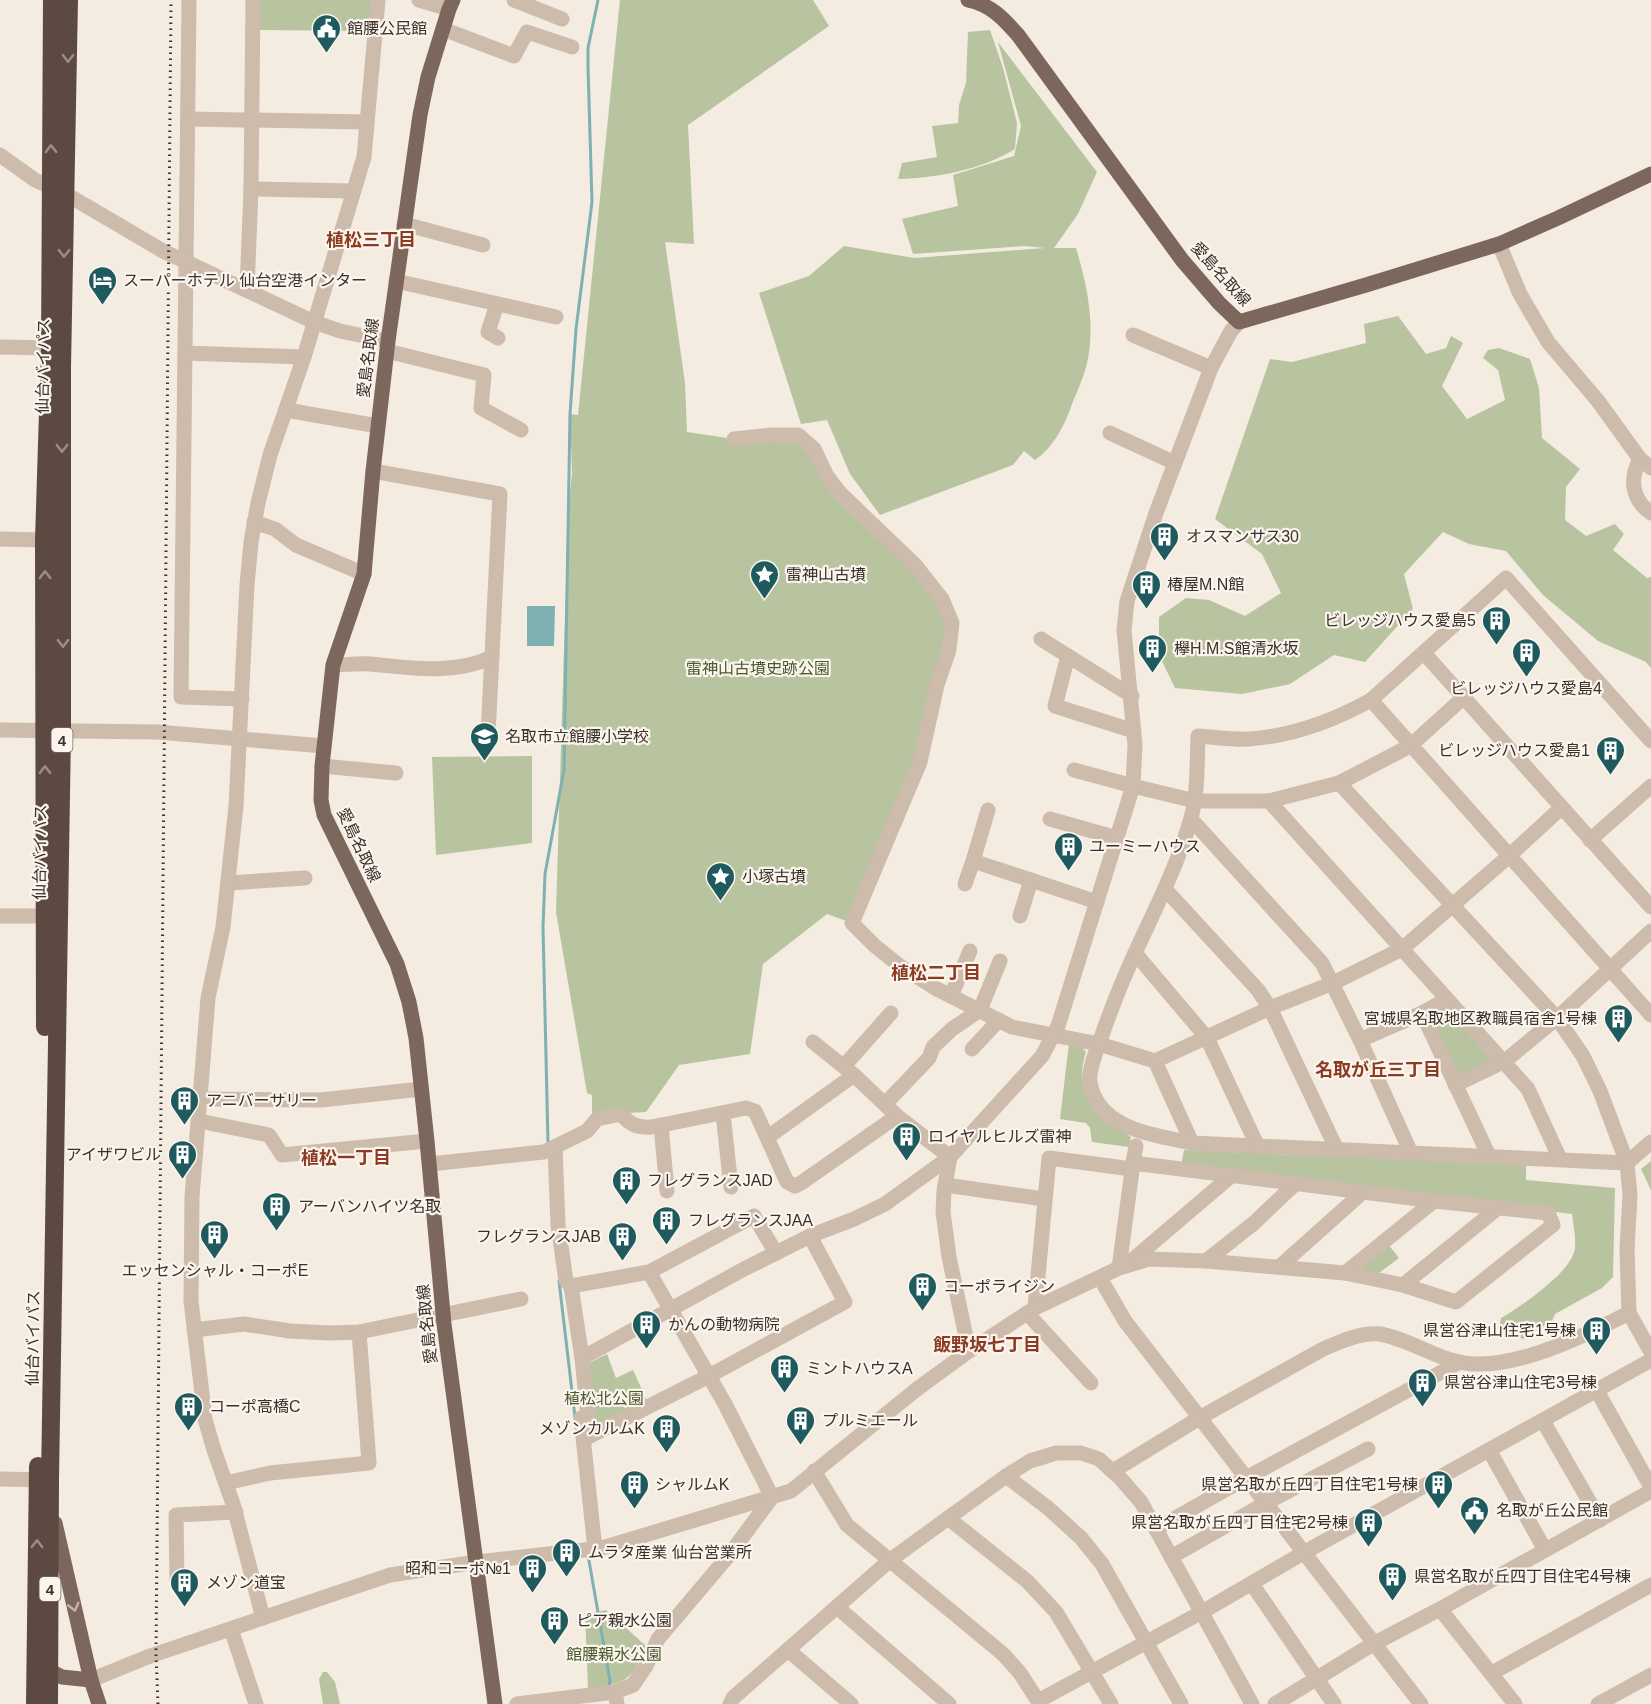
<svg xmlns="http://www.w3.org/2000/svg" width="1651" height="1704" font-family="Helvetica,'Noto Sans JP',sans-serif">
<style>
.green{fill:#b8c4a0}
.water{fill:#7fb0b2}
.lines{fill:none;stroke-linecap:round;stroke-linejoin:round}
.stream{stroke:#7fb0b2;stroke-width:3}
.minor{stroke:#cdbbac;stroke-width:15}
.major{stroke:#7d675c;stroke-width:15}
.highway{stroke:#5c4a42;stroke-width:18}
.rail{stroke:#3b302b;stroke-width:3;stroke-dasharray:1.5 4.5;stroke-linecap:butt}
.oneway{stroke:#9c8e87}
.oneway2{stroke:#c2b5ac}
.labels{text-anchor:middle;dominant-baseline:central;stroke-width:4.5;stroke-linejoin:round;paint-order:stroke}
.shield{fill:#fbf5ee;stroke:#756b66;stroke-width:1.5}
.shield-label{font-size:15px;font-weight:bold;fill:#3b302b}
.poi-label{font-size:16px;fill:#3b302b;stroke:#fbf5ee;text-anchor:start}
.street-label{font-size:16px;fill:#3b302b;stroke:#fbf5ee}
.park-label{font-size:16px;fill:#4a5a2e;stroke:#fbf5ee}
.neighbourhood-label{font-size:18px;font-weight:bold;fill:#8c3b22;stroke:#fbf5ee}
</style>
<rect width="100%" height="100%" fill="#f4ebe1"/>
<g class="green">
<path d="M 257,0 L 372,0 L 373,1 L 368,31 L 257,30 Z"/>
<path d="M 620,0 L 813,0 L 829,26 L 688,125 L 694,244 L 665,242 L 685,383 L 687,432 L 734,439 L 798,435 L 942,599 L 949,650 L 920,762 L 852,923 L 827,914 L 763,964 L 750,1054 L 679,1065 L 646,1112 L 592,1115 L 592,1095 L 587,1093 L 556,912 L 568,515 L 572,473 L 570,414 L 578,415 Z"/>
<path d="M 990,30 L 1003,68 L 1017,123 L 1015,149 C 981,170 937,178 898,179 L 902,163 L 937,157 L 932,126 L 958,123 L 959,105 L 966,83 L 968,32 Z"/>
<path d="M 998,42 L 1097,172 L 1078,214 L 1054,248 L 1076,248 C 1086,281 1094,317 1089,352 C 1087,370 1079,387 1072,404 C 1065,425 1053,448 1035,460 L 1024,451 L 1013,465 L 880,515 L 850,474 L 827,420 L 801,424 L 759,293 L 809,276 L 844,246 L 914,258 L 1045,248 L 1024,246 L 913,254 L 902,219 L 958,206 L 953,175 L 1014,156 L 1021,126 Z"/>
<path d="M 1398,316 L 1426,354 L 1446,348 L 1451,336 L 1463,343 L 1442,386 L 1467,419 L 1505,400 L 1498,370 L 1483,358 L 1488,350 L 1499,348 L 1530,359 L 1539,388 L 1542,438 L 1580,469 L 1566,487 L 1565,520 L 1586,536 L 1615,524 L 1624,534 L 1613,550 L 1647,578 L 1651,577 L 1651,668 L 1646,662 L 1598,641 L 1543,595 L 1506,551 L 1469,544 L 1443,532 L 1404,574 L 1413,609 L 1365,662 L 1334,655 L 1290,684 L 1242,694 L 1175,688 L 1159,655 L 1159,617 L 1186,598 L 1209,600 L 1245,616 L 1281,593 L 1262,554 L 1215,519 L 1270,359 L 1292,362 L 1366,343 L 1364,324 Z"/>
<path d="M 532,756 L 532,843 L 436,855 L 432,757 Z"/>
<path d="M 1449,1007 L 1495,1059 L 1459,1076 L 1429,1014 Z"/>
<path d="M 1069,1043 L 1080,1044 L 1086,1052 C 1072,1096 1098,1113 1131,1137 L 1129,1147 L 1092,1142 L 1090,1128 L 1086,1123 L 1060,1119 Z"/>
<path d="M 1184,1150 L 1526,1165 L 1526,1180 L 1615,1188 L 1613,1277 L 1602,1288 L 1555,1314 L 1552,1321 L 1523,1339 L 1499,1330 L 1501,1318 C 1521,1306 1574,1271 1575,1247 C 1576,1236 1573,1224 1572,1214 L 1181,1166 Z"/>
<path d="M 1651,1161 L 1651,1190 L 1641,1169 Z"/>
<path d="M 1387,1243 L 1399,1258 L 1375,1276 L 1352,1271 Z"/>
<path d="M 607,1354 L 616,1378 L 633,1370 L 647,1401 L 585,1433 L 577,1369 Z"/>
<path d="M 606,1610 L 646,1646 C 631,1684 625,1682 588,1689 L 585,1614 Z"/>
<path d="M 323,1672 L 327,1672 L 335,1682 L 340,1704 L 323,1704 L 319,1679 Z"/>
</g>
<path class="water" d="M 527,606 L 555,606 L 554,646 L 527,646 Z"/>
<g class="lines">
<g class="stream">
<path d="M 548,1143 L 543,927 L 545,874 L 564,770 L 570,414 L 576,329 L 592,202 L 588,67 L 588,48 L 598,0"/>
<path d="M 559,1281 L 575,1417"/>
<path d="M 588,1555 L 610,1681 L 608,1689"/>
</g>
<g class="minor">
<path d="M 189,0 L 181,697 L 242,699"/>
<path d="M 419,0 L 449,9"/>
<path d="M 514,0 L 562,19"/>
<path d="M 443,29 L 514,56 L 527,32 L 572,47"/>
<path d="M 188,119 L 366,122"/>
<path d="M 0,155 L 35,180 L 66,194 L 163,251 L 314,322 L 340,331 L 388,341"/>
<path d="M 251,189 L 353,191"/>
<path d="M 404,224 L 483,245"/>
<path d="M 1499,244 L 1520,294 L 1548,342 L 1598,401 L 1640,459 L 1651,468"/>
<path d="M 396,281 L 556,317"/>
<path d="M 247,290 L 251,189 L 253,0"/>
<path d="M 497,304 L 488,332 L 498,338"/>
<path d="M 1133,335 L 1211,368"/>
<path d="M 0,347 L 50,348"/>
<path d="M 387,351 L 484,375 L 481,408 L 521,430"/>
<path d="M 185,353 L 304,357"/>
<path d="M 286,410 L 378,426"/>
<path d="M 1110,433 L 1175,463"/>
<path d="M 734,439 L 771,435 L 798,435 L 814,449 L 827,476 L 839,492 L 915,565 L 942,599 L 952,623 L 949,650 L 937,685 L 920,762 L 852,923 L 875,946 L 900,966 L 935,988 L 1012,1027 L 1099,1044 L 1155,1061 L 1192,1143"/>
<path d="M 1640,459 C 1629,479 1632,500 1651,513"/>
<path d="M 373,471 L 500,494 L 488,735"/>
<path d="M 254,522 L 275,529 L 296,545 L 364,574"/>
<path d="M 0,539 L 44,540"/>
<path d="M 1041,639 L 1068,656"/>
<path d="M 1424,653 L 1651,907"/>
<path d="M 333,665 C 345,665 358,663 371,664 C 410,668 455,675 492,657"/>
<path d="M 1132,696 L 1068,656 L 1055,706 L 1134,731"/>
<path d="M 1371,700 L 1651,1015"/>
<path d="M 0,730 L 157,732 L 324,746"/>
<path d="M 1651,741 L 1506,578 L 1371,700 C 1333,721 1293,736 1249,739 C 1233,740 1215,737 1198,736 C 1197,763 1198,792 1191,818 C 1178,865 1155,909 1135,953 C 1122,981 1111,1009 1101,1038 C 1097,1050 1088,1069 1090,1082 C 1097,1129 1154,1135 1192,1143 L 1627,1163 L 1651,1142"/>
<path d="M 322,766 L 396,773"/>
<path d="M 1074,770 L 1133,786 L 1195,801 L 1269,801 L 1339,783 L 1410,746 L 1463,698"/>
<path d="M 1339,783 L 1557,1018 L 1583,1056 L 1600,1091 L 1627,1163 L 1630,1195 L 1627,1249 L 1629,1313 L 1651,1352"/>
<path d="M 1269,801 L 1528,1089 L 1560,1159"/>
<path d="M 988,810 L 973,861 L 1097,902"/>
<path d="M 1050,819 L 1117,838"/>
<path d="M 1191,819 L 1322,963 L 1360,1040 L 1411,1153"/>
<path d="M 1590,840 L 1651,786"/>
<path d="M 229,883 L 305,878"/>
<path d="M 965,884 L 973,861"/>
<path d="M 1165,889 L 1258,990 L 1270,1008 L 1337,1150"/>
<path d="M 0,916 L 45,916"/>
<path d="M 1020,916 L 1031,880"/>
<path d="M 1135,953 L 1207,1038 L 1258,1147"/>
<path d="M 951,996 L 970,951"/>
<path d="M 1422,1013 L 1489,1156"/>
<path d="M 1360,1040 L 1422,1013 L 1447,999"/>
<path d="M 972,1049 L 999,1020"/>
<path d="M 1155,1061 L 1270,1008 L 1333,983 L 1402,949 L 1509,856 L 1561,808"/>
<path d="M 844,1066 L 891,1013"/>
<path d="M 1455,1085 L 1505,1061 L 1557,1018 L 1651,931"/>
<path d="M 200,1099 L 321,1100 L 421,1089"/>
<path d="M 885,1104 L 929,1058 L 933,1047 L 952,1029 L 980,1010 L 1000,961"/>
<path d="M 723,1114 L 731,1187"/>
<path d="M 199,1121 L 269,1135 L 282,1155 L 427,1141"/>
<path d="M 661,1125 L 667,1191"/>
<path d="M 768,1137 L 854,1075"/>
<path d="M 555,1147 L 558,1225 L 566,1281 L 571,1286"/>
<path d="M 1133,1163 L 1136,1146"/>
<path d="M 430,1164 L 544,1152 L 587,1131 L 597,1119 L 621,1114 C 630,1125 638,1128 652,1127 L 746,1108 L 755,1111 L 787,1182 L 795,1186 L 801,1183 L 897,1116"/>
<path d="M 945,1185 L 1044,1199"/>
<path d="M 1206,1261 L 1254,1223 L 1296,1183"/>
<path d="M 1130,1262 L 1231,1176"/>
<path d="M 1279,1267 L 1363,1192"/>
<path d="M 1345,1273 L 1434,1201"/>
<path d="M 1100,1278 L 1125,1321 L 1421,1704"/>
<path d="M 1403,1285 L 1498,1208"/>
<path d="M 1035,1308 L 1049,1158 L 1132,1169"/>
<path d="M 1027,1313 L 1091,1383"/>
<path d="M 194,1330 L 244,1324 L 290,1331 L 330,1333 L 359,1332 L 521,1299"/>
<path d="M 969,1351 L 1035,1308 L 1119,1268 L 1149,1259 L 1206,1261 L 1345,1273 L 1403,1285 L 1456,1302 L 1553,1225 L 1548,1213 L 1434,1201 L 1133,1163 L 1119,1268"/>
<path d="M 582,1358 L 744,1269 L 810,1236 L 854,1219 L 885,1204 L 950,1157 L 897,1116 L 854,1075 L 813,1042"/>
<path d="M 1597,1391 L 1651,1487"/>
<path d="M 1543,1421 L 1600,1520"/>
<path d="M 584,1439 L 709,1376 L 845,1302 L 810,1236"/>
<path d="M 1489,1450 L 1545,1550"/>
<path d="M 814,1471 L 847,1525 L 1003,1654 L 1020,1673 L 1040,1704"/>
<path d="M 1113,1471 L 1201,1417 L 1323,1349 C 1339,1342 1361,1332 1380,1334 C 1414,1340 1443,1365 1479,1364 C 1527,1364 1588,1334 1629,1313"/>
<path d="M 1006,1476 L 1048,1508 L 1081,1538 L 1102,1564 L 1181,1704"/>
<path d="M 0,1479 L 48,1480"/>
<path d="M 226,1483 L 270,1473 L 369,1463 L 359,1332"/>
<path d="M 948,1518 L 1027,1581 L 1056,1612 L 1111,1704"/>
<path d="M 1156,1529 L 1246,1478 L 1460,1362"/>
<path d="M 595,1549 L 581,1418 L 588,1418 L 582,1358 L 571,1286 L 649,1272 L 754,1216 L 776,1253"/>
<path d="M 1171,1557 L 1266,1503 L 1368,1449"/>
<path d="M 177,1581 L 176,1515 L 236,1512"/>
<path d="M 1252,1584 L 1334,1704"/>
<path d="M 837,1607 L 949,1704"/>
<path d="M 1440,1609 L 1515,1704"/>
<path d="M 263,1618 L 233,1504 L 214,1450 L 205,1419 L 191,1301 L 192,1197 L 208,998 L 223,927 L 236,806 L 247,585 L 251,542 L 258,503 L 270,455 L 304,357 L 364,157 L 378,0"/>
<path d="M 231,1629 L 256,1704"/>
<path d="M 788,1650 L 851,1704"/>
<path d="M 1492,1673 L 1651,1585"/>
<path d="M 91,1680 L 150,1656 L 390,1575 L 477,1562 L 602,1548 L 791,1491 L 917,1389 L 969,1351 L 949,1257 L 943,1212 L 944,1191 L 950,1157 L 1042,1056 L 1058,1026 L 1133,786 L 1135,745 L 1124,630 L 1127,601 L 1156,513 L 1211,368 L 1231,331 L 1239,322"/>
<path d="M 1038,1701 L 1202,1612 L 1305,1552 L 1651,1360"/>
<path d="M 517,1704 L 615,1692"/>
<path d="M 617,1704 L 615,1692 L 633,1685 L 646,1666 L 658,1639 L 730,1554 L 772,1497 L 725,1404 L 649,1272"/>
<path d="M 730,1704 L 733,1698 L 889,1561 L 1006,1476 L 1030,1461 L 1056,1453 L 1081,1453 L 1099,1459 L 1121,1479 L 1141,1502 L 1252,1704"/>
<path d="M 1275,1704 L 1373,1644 L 1440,1609 L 1651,1491"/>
<path d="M 1598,1704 L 1651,1675"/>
</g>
<g class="major">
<path d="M 453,0 L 449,9 L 428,77 L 420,115 L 388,341 L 373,471 L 364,574 L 333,665 L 322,766 L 321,800 L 324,815 L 397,964 L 409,1002 L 416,1038 L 427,1141 L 444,1324 L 495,1704"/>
<path d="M 968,0 C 991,5 1003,18 1018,35 L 1182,260 L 1219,303 L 1239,322 L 1366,285 L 1499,244 L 1558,218 L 1651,174"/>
<path d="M 55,1523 L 91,1680 L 99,1704"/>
<path d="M 40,1666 L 62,1677 L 91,1680"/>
</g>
<g class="highway">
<path d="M 45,1027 L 44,540 L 50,348 L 52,0"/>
<path d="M 35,1704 L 38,1466"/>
<path d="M 49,1704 L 50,1480 L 62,731 L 62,366 L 69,0"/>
</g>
<path class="rail" d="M 158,1704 L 156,1654 L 171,0"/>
</g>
<defs><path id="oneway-chevron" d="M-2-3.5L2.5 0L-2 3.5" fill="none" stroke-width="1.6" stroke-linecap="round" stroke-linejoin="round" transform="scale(1.5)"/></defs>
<g class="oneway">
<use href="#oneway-chevron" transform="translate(68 58) rotate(91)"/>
<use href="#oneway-chevron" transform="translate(51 149) rotate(-91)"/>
<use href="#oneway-chevron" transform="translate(64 253) rotate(91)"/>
<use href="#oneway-chevron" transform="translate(62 448) rotate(90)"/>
<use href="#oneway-chevron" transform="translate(45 575) rotate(-90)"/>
<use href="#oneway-chevron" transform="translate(63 643) rotate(90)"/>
<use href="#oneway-chevron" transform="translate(45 770) rotate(-90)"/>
<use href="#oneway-chevron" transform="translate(37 1544) rotate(-89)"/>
</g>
<use class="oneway2" href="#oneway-chevron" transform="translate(74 1607) rotate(76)"/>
<defs>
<symbol id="civic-pin" viewBox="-11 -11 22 30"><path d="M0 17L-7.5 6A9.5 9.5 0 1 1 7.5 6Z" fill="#1f5a5e" stroke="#fbf5ee"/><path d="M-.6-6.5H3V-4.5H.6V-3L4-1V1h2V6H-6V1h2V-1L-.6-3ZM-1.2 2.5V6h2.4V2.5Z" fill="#fff"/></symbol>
<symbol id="hotel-pin" viewBox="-11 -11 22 30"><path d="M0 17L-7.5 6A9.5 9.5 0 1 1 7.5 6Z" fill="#1f5a5e" stroke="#fbf5ee"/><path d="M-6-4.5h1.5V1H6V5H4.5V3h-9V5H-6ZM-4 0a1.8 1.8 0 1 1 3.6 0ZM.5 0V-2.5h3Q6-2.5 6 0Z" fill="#fff"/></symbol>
<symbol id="building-pin" viewBox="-11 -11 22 30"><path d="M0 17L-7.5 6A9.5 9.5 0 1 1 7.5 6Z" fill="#1f5a5e" stroke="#fbf5ee"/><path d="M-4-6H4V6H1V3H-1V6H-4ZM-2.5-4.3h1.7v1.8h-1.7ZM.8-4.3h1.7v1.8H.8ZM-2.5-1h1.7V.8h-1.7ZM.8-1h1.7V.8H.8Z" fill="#fff"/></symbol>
<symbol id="sight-pin" viewBox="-11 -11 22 30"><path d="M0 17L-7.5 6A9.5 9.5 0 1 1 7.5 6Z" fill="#1f5a5e" stroke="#fbf5ee"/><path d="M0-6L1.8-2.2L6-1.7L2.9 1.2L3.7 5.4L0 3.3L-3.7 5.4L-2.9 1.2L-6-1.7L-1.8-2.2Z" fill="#fff"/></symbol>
<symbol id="school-pin" viewBox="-11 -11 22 30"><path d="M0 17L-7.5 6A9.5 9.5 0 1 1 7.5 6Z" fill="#1f5a5e" stroke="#fbf5ee"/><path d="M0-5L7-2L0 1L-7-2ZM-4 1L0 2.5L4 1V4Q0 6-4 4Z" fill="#fff"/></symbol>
</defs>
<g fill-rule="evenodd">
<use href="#civic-pin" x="310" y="12" width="33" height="45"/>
<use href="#hotel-pin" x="86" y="264" width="33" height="45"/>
<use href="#building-pin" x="1148" y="520" width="33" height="45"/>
<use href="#sight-pin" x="748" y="558" width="33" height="45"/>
<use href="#building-pin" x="1130" y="568" width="33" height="45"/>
<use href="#building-pin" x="1480" y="604" width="33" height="45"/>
<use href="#building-pin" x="1136" y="632" width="33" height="45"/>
<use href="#building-pin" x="1510" y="636" width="33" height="45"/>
<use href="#school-pin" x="468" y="720" width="33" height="45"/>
<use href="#building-pin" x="1594" y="734" width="33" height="45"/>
<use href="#building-pin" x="1052" y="830" width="33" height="45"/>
<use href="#sight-pin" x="704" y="860" width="33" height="45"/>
<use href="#building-pin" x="1602" y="1002" width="33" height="45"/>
<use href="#building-pin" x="168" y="1084" width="33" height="45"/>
<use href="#building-pin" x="890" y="1120" width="33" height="45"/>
<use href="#building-pin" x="166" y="1138" width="33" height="45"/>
<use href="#building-pin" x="610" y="1164" width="33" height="45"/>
<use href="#building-pin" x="260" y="1190" width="33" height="45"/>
<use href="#building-pin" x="650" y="1204" width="33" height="45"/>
<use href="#building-pin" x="198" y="1218" width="33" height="45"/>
<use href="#building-pin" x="606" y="1220" width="33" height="45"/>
<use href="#building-pin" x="906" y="1270" width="33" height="45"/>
<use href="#building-pin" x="630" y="1308" width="33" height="45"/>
<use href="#building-pin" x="1580" y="1314" width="33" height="45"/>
<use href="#building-pin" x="768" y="1352" width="33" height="45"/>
<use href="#building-pin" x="1406" y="1366" width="33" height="45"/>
<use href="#building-pin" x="172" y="1390" width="33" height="45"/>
<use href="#building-pin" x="784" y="1404" width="33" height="45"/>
<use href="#building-pin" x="650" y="1412" width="33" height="45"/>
<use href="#building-pin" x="618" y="1468" width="33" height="45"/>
<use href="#building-pin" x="1422" y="1468" width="33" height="45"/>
<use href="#civic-pin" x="1458" y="1494" width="33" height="45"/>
<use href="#building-pin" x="1352" y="1506" width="33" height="45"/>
<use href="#building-pin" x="550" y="1536" width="33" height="45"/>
<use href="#building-pin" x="516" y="1552" width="33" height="45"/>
<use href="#building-pin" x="1376" y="1560" width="33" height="45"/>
<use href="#building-pin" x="168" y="1566" width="33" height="45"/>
<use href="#building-pin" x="538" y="1604" width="33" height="45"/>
</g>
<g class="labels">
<g class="shield">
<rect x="51.5" y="728" width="21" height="24" rx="4.5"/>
<rect x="39.5" y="1577" width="21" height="24" rx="4.5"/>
</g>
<g class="shield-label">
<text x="62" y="740">4</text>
<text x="50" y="1589">4</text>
</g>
<g class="poi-label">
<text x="347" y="28">館腰公民館</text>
<text x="123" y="280">スーパーホテル 仙台空港インター</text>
<text x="1186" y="536">オスマンサス30</text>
<text x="786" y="574">雷神山古墳</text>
<text x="1167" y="584">椿屋M.N館</text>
<text x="1476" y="620" text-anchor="end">ビレッジハウス愛島5</text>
<text x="1174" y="648">欅H.M.S館清水坂</text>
<text x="1526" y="688" text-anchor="middle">ビレッジハウス愛島4</text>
<text x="505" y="736">名取市立館腰小学校</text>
<text x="1590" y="750" text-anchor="end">ビレッジハウス愛島1</text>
<text x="1089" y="846">ユーミーハウス</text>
<text x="742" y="876">小塚古墳</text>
<text x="1597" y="1018" text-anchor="end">宮城県名取地区教職員宿舎1号棟</text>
<text x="206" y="1100">アニバーサリー</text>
<text x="928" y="1136">ロイヤルヒルズ雷神</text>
<text x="161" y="1154" text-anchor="end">アイザワビル</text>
<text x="647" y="1180">フレグランスJAD</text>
<text x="298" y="1206">アーバンハイツ名取</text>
<text x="688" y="1220">フレグランスJAA</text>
<text x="601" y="1236" text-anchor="end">フレグランスJAB</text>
<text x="215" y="1270" text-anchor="middle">エッセンシャル・コーポE</text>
<text x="943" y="1286">コーポライジン</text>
<text x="668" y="1324">かんの動物病院</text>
<text x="1576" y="1330" text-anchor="end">県営谷津山住宅1号棟</text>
<text x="806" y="1368">ミントハウスA</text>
<text x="1444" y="1382">県営谷津山住宅3号棟</text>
<text x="209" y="1406">コーポ高橋C</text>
<text x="822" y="1420">プルミエール</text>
<text x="645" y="1428" text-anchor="end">メゾンカルムK</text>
<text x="655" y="1484">シャルムK</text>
<text x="1418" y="1484" text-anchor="end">県営名取が丘四丁目住宅1号棟</text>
<text x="1496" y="1510">名取が丘公民館</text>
<text x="1348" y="1522" text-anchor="end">県営名取が丘四丁目住宅2号棟</text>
<text x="588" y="1552">ムラタ産業 仙台営業所</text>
<text x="511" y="1568" text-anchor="end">昭和コーポ№1</text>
<text x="1414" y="1576">県営名取が丘四丁目住宅4号棟</text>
<text x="206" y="1582">メゾン道宝</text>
<text x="576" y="1620">ピア親水公園</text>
</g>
<g class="street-label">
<text transform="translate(1221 274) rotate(48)">愛島名取線</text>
<text transform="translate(368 358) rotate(-83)">愛島名取線</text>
<text transform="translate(43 366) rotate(-89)">仙台バイパス</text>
<text transform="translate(359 845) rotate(65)">愛島名取線</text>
<text transform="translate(40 852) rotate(-89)">仙台バイパス</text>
<text transform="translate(427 1324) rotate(-96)">愛島名取線</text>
<text transform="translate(33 1338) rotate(-89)">仙台バイパス</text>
</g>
<g class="park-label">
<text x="758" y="668">雷神山古墳史跡公園</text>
<text x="604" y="1398">植松北公園</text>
<text x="614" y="1654">館腰親水公園</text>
</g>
<g class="neighbourhood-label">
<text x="371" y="240">植松三丁目</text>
<text x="936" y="973">植松二丁目</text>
<text x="1378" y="1070">名取が丘三丁目</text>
<text x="346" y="1158">植松一丁目</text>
<text x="987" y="1345">飯野坂七丁目</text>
</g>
</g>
</svg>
